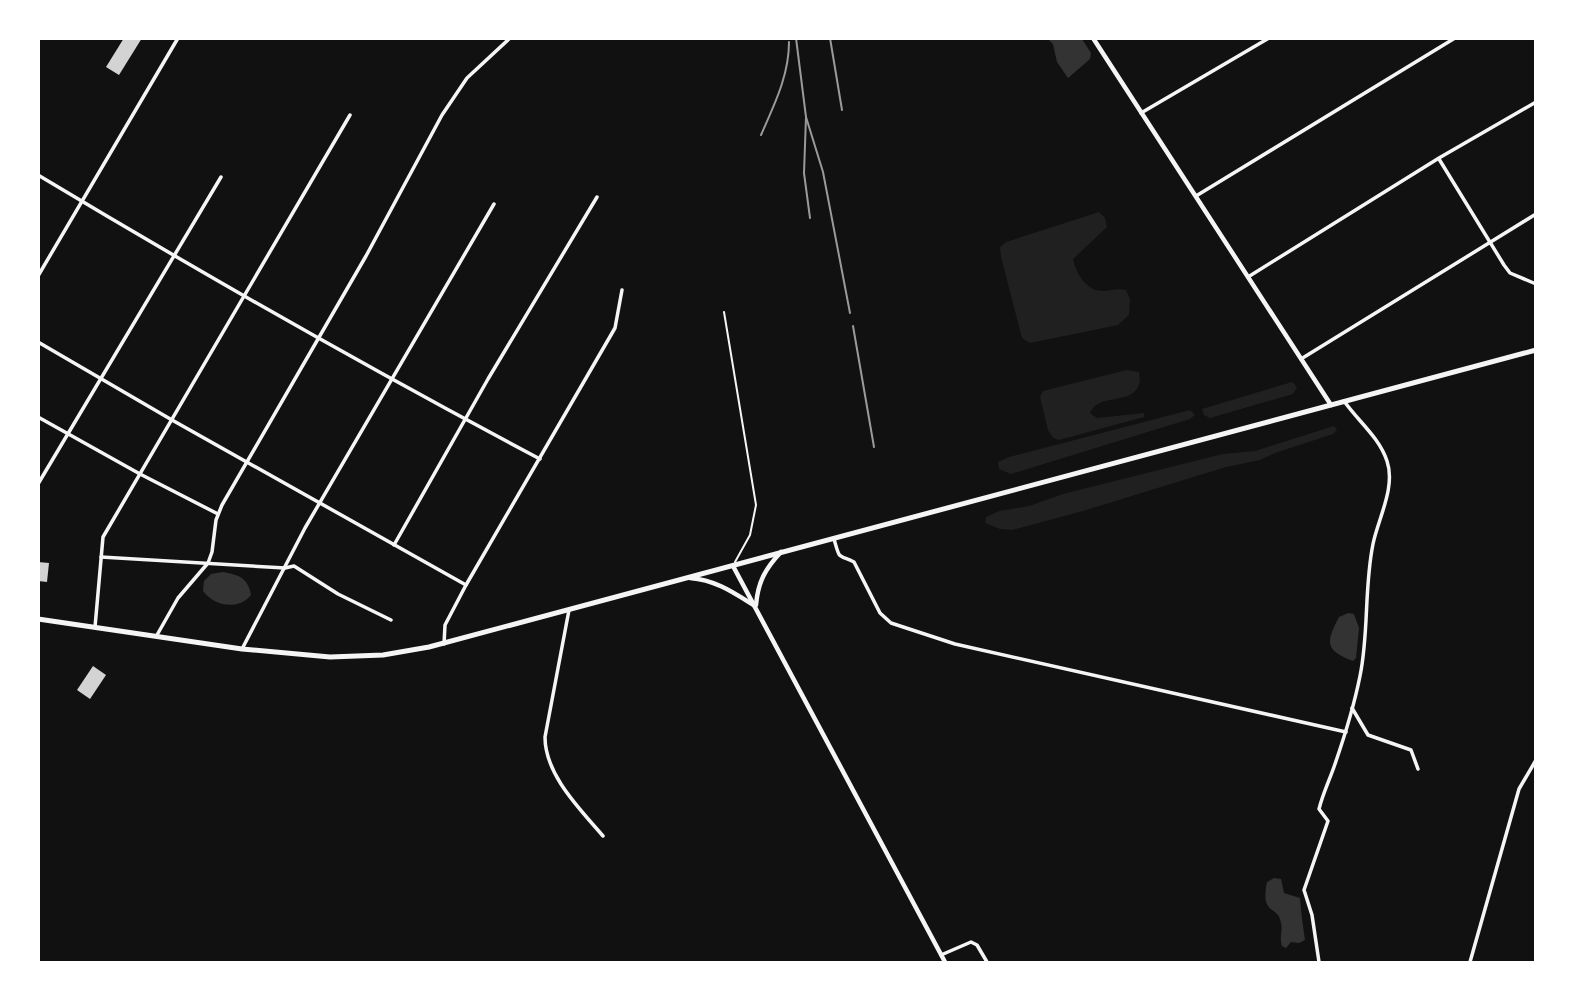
<svg xmlns="http://www.w3.org/2000/svg" width="1574" height="1001" font-family="'Roboto Serif',serif">
<style>
.green{fill:#202020}
.water{fill:#333}
.building{fill:#d3d3d3}
.lines{fill:none;stroke-linecap:round;stroke-linejoin:round}
.service{stroke:#f5f5f5;stroke-width:2}
.minor{stroke:#f5f5f5;stroke-width:3.5}
.tertiary{stroke:#f5f5f5;stroke-width:4.5}
.secondary{stroke:#f5f5f5;stroke-width:4.5}
.trunk{stroke:#f5f5f5;stroke-width:5}
.rail{stroke:#9a9a9a;stroke-width:2}
</style>
<rect width="100%" height="100%" fill="#111"/>
<g class="green">
<path d="M 1099,212 L 1105,218 L 1107,227 L 1073,259 C 1076,273 1086,291 1103,291 C 1112,291 1117,288 1126,290 L 1130,299 L 1129,315 L 1118,325 L 1030,343 L 1022,338 L 1001,257 L 1000,247 L 1006,242 Z"/>
<path d="M 1127,370 L 1139,372 L 1140,382 C 1138,386 1137,390 1133,393 C 1121,402 1097,396 1090,413 L 1097,418 L 1144,413 L 1144,417 L 1059,440 L 1053,438 L 1048,430 L 1040,397 L 1043,391 Z"/>
<path d="M 1292,382 L 1297,387 L 1293,394 L 1210,418 L 1204,415 L 1202,409 Z"/>
<path d="M 1190,410 L 1195,415 L 1190,419 L 1011,474 L 999,469 L 998,462 L 1009,457 Z"/>
<path d="M 1334,426 L 1337,430 L 1333,434 L 1275,453 L 1260,460 L 1226,467 L 1083,511 L 1012,530 L 1000,529 L 985,523 L 986,517 L 999,511 L 1029,506 L 1063,494 L 1223,454 L 1255,451 Z"/>
</g>
<g class="water">
<path d="M 1048,39 L 1082,39 L 1091,53 L 1090,59 L 1068,78 L 1057,62 L 1053,44 Z"/>
<path d="M 223,572 C 239,575 248,578 251,595 C 238,611 214,606 203,591 L 204,581 L 211,574 Z"/>
<path d="M 1348,613 L 1354,614 L 1359,628 L 1356,658 L 1353,661 C 1324,650 1326,642 1339,617 Z"/>
<path d="M 1274,878 L 1281,879 L 1284,893 L 1300,898 C 1301,913 1303,927 1305,940 L 1299,943 L 1291,942 L 1286,948 L 1282,946 C 1279,937 1283,931 1281,923 C 1278,904 1260,917 1267,882 Z"/>
</g>
<g class="building">
<path d="M 124,38 L 142,38 L 119,75 L 106,67 Z"/>
<path d="M 38,562 L 49,563 L 47,582 L 38,581 Z"/>
<path d="M 93,666 L 106,675 L 90,699 L 77,690 Z"/>
</g>
<g class="lines">
<path class="service" d="M 724,312 L 756,505 L 750,535 L 735,562"/>
<g class="minor">
<path d="M 1141,113 L 1269,38"/>
<path d="M 1439,159 L 1504,265 L 1510,273 L 1536,284"/>
<path d="M 38,175 C 203,274 370,369 540,459"/>
<path d="M 1196,196 L 1455,38"/>
<path d="M 38,276 L 178,38"/>
<path d="M 1248,277 L 1439,158 L 1536,102"/>
<path d="M 38,342 L 172,420 L 466,585"/>
<path d="M 1301,359 L 1536,214"/>
<path d="M 38,417 L 140,474 L 218,514"/>
<path d="M 38,484 L 221,177"/>
<path d="M 834,539 C 840,560 837,554 854,562 L 880,613 L 891,623 L 955,644 L 1346,732"/>
<path d="M 394,545 L 488,379 L 597,197"/>
<path d="M 101,557 L 285,568 L 294,566 L 338,594 L 391,620"/>
<path d="M 569,610 L 545,737 C 545,775 580,809 603,836"/>
<path d="M 95,627 L 103,537 L 350,115"/>
<path d="M 157,635 L 178,598 L 208,563 L 212,552 L 216,520 L 222,505 L 366,256 L 442,115 L 467,78 L 510,38"/>
<path d="M 444,644 L 445,625 L 466,585 L 615,328 L 622,290"/>
<path d="M 242,649 L 305,528 L 494,204"/>
<path d="M 1352,708 L 1368,735 L 1411,750 L 1418,769"/>
<path d="M 941,955 L 971,942 L 977,945 L 987,962"/>
<path d="M 1319,962 L 1312,915 L 1304,890 L 1328,821 L 1319,809 C 1323,793 1330,779 1335,764 C 1345,735 1354,706 1360,676 C 1369,633 1364,588 1373,544 C 1378,519 1396,487 1387,461 C 1379,437 1358,421 1344,401"/>
<path d="M 1470,962 L 1519,789 L 1536,760"/>
</g>
<path class="tertiary" d="M 1093,38 L 1331,405"/>
<g class="secondary">
<path d="M 733,566 L 945,962"/>
<path d="M 690,578 C 716,580 734,593 755,606"/>
<path d="M 756,605 C 758,582 765,569 781,552"/>
</g>
<path class="trunk" d="M 38,619 L 242,649 L 330,657 L 383,655 L 429,647 L 1536,350"/>
<g class="rail">
<path d="M 796,38 L 806,117 L 804,173 L 810,218"/>
<path d="M 830,38 L 842,110"/>
<path d="M 806,117 L 823,172 L 850,313"/>
<path d="M 761,135 C 774,105 789,76 789,42"/>
<path d="M 853,326 L 874,447"/>
</g>
</g>
<rect width="1574" height="1001" fill="none" stroke="#ffffff" stroke-width="80"/>
</svg>
